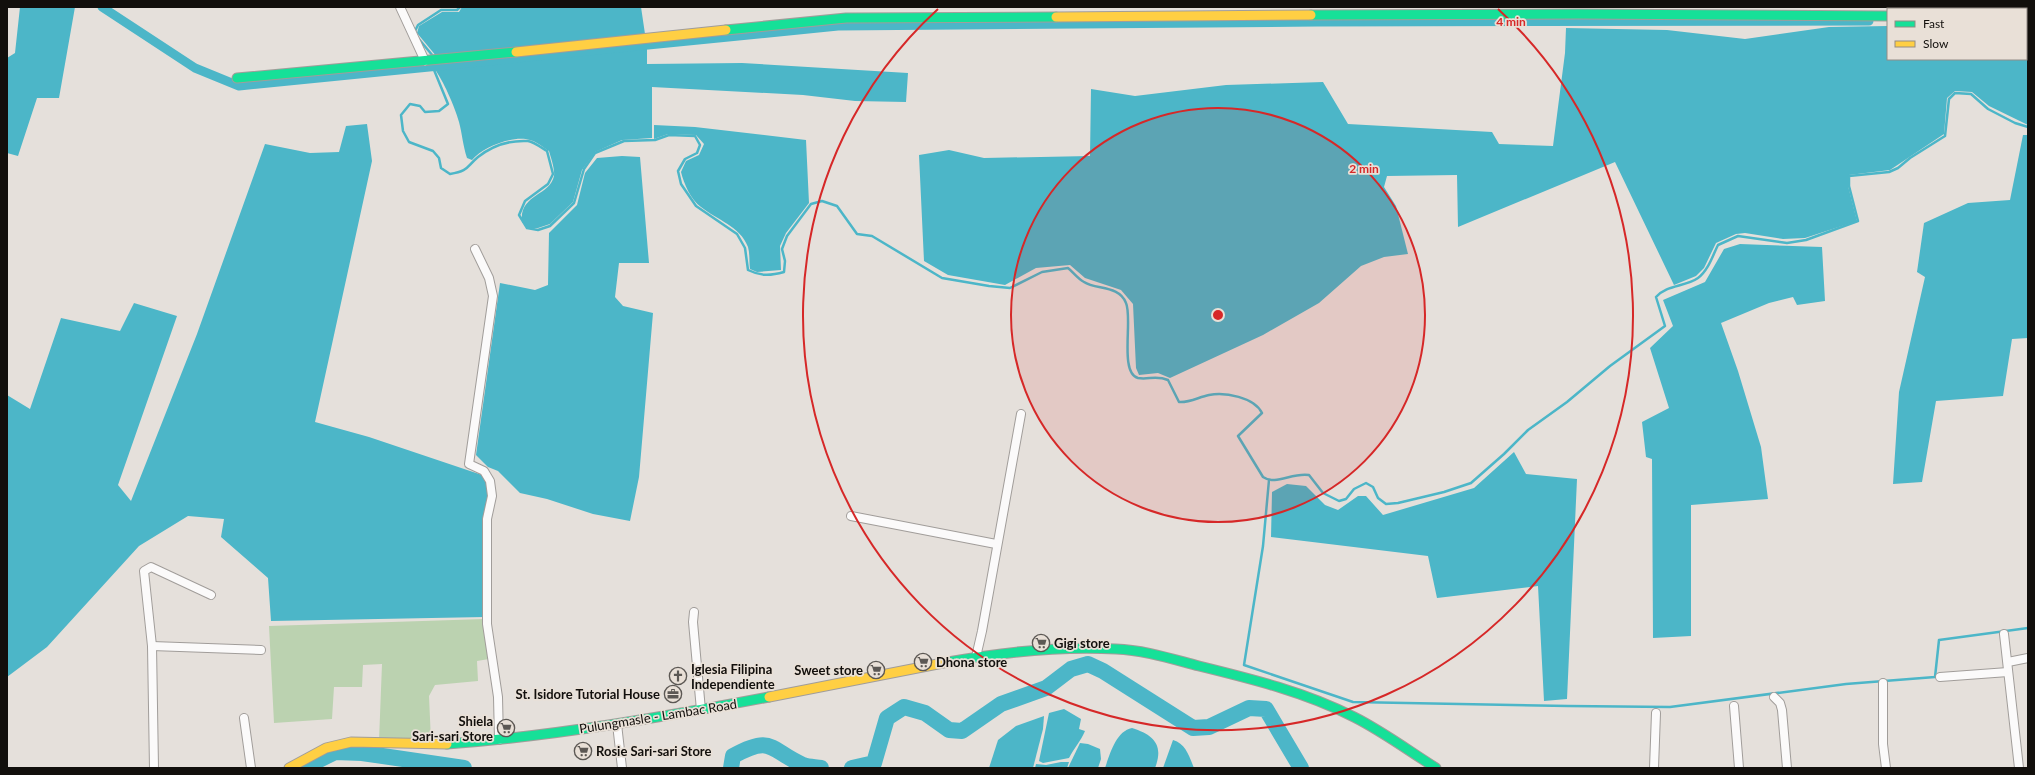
<svg xmlns="http://www.w3.org/2000/svg" width="2035" height="775" font-family="Lato,sans-serif">
<style>
.green{fill:#bbd2b0}
.water{fill:#4cb6c8}
.lines{fill:none;stroke-linecap:round;stroke-linejoin:round}
.stream{stroke:#4cb6c8;stroke-width:2.5}
.canal{stroke:#4cb6c8;stroke-width:9}
.river{stroke:#4cb6c8;stroke-width:16}
.street-casing{stroke:#a19d9a;stroke-width:10}
.fast-casing{stroke:#a19d9a;stroke-width:11}
.slow-casing{stroke:#a19d9a;stroke-width:11}
.street{stroke:#fbfafa;stroke-width:8}
.fast{stroke:#16e098;stroke-width:9}
.slow{stroke:#ffcf43;stroke-width:9}
.ring{fill:none;stroke:#d62828;stroke-width:2}
.labels{text-anchor:middle;dominant-baseline:central;stroke-width:3.5;stroke-linejoin:round;paint-order:stroke}
.poi-label{font-size:13px;font-weight:bold;fill:#120f0c;stroke:#e9e0d7;text-anchor:start}
.street-label{font-size:13px;fill:#120f0c;stroke:#e9e0d7}
.centre{fill:#d62828;stroke:#e9e0d7;stroke-width:2}
.ring-label{font-size:12px;text-anchor:middle;font-weight:bold;fill:#d62828;stroke:#e9e0d7;stroke-width:3.5;stroke-linejoin:round;paint-order:stroke}
</style>
<rect width="100%" height="100%" fill="#e5e0db"/>
<path class="green" d="M 484,619 L 489,659 L 477,661 L 478,681 L 435,685 L 429,696 L 431,741 L 379,741 L 382,664 L 363,665 L 362,687 L 334,687 L 332,719 L 274,723 L 269,626 Z"/>
<g class="water">
<path d="M 20,7 L 75,7 L 59,98 L 37,98 L 18,156 L 7,153 L 7,58 L 15,53 Z"/>
<path d="M 462,7 L 641,7 L 645,34 L 437,57 L 417,33 L 419,26 L 442,12 L 459,12 Z"/>
<path d="M 2026,19 L 2028,20 L 2028,125 L 1989,106 L 1972,92 L 1955,91 L 1947,98 L 1944,134 L 1890,170 L 1849,175 L 1848,186 L 1857,221 L 1805,238 L 1783,239 L 1745,233 L 1736,234 L 1716,243 L 1704,268 L 1696,276 L 1674,285 L 1615,162 L 1458,227 L 1457,175 L 1387,176 L 1384,187 L 1396,206 L 1408,254 L 1384,257 L 1361,266 L 1319,303 L 1263,335 L 1170,378 L 1158,373 L 1139,375 L 1136,368 L 1133,304 L 1121,290 L 1085,278 L 1070,265 L 1036,268 L 1005,285 L 948,275 L 924,261 L 919,155 L 949,150 L 984,158 L 1090,156 L 1091,89 L 1135,96 L 1226,85 L 1323,82 L 1348,124 L 1492,132 L 1499,144 L 1553,146 L 1565,53 L 1566,28 L 1667,30 L 1745,39 L 1829,27 L 1888,26 L 1888,59 L 2026,59 Z"/>
<path d="M 647,46 L 647,64 L 742,63 L 908,73 L 906,102 L 855,101 L 803,95 L 652,87 L 652,138 L 622,140 L 595,152 L 582,170 L 573,202 L 550,224 L 538,228 L 528,228 L 522,222 C 519,194 550,196 554,176 C 555,169 551,158 549,151 C 544,148 536,141 530,140 C 513,135 483,147 472,160 L 467,158 C 463,146 462,133 459,122 C 455,107 443,80 434,68 Z"/>
<path d="M 367,124 L 372,161 L 315,422 L 369,437 L 482,475 L 488,482 L 489,496 L 485,617 L 271,621 L 268,578 L 221,537 L 224,519 L 188,516 L 139,546 L 47,647 L 7,677 L 7,395 L 30,409 L 61,318 L 120,331 L 134,303 L 177,316 L 118,485 L 131,501 L 197,334 L 265,144 L 310,153 L 339,152 L 346,126 Z"/>
<path d="M 654,125 L 695,127 L 806,140 L 809,203 L 786,233 L 780,246 L 781,270 L 757,272 L 750,269 C 749,262 750,254 748,247 C 740,226 717,220 701,207 C 691,200 684,184 681,172 L 686,161 L 699,155 L 704,144 L 696,135 L 668,134 L 654,139 Z"/>
<path d="M 2023,135 L 2028,135 L 2028,338 L 2012,339 L 2003,396 L 1936,401 L 1922,482 L 1893,484 L 1899,392 L 1925,277 L 1917,272 L 1924,223 L 1968,203 L 2010,200 Z"/>
<path d="M 622,156 L 640,157 L 649,263 L 619,263 L 615,297 L 623,306 L 653,313 L 639,477 L 630,521 L 593,514 L 547,499 L 520,493 L 498,471 L 488,467 L 476,455 L 500,283 L 535,290 L 548,285 L 549,233 L 577,205 L 585,173 L 597,158 Z"/>
<path d="M 1740,244 L 1822,247 L 1825,301 L 1797,305 L 1793,297 L 1769,303 L 1721,323 L 1738,371 L 1761,447 L 1768,499 L 1691,505 L 1691,636 L 1653,638 L 1652,459 L 1646,457 L 1642,422 L 1669,408 L 1650,348 L 1673,326 L 1663,300 L 1705,282 L 1724,249 Z"/>
<path d="M 1514,452 L 1526,474 L 1577,479 L 1567,699 L 1544,701 L 1538,586 L 1437,598 L 1428,556 L 1271,537 L 1272,492 L 1287,484 L 1306,486 L 1325,505 L 1338,510 L 1358,496 L 1366,496 L 1383,515 L 1474,488 Z"/>
<path d="M 1064,709 L 1081,719 L 1079,729 L 1085,731 C 1081,741 1074,748 1069,758 L 1043,763 L 1039,761 L 1049,713 Z"/>
<path d="M 1044,716 L 1043,729 L 1033,768 L 989,768 L 998,740 L 1016,726 Z"/>
<path d="M 1132,728 C 1154,735 1164,745 1155,768 L 1105,768 C 1110,754 1116,731 1132,728 Z"/>
<path d="M 1173,740 C 1186,744 1189,756 1194,768 L 1163,768 Z"/>
<path d="M 1080,743 L 1088,744 L 1100,749 L 1101,759 L 1098,768 L 1068,768 Z"/>
<path d="M 1061,762 L 1069,762 L 1067,768 L 1035,768 L 1036,764 L 1046,765 Z"/>
</g>
<g class="lines">
<g class="stream">
<path d="M 414,33 L 418,25 L 441,10 L 457,10 L 460,7"/>
<path d="M 418,38 L 433,56"/>
<path d="M 432,65 L 448,104 L 439,111 L 425,112 L 420,106 L 410,104 L 401,115 L 403,131 L 409,142 L 433,151 L 439,158 L 441,168 L 450,174 C 469,171 466,167 478,157 C 492,146 510,140 528,141 C 534,142 542,148 547,151 L 553,174 L 548,184 L 525,201 L 519,215 L 527,228 L 538,230 L 550,226 L 574,203 L 584,169 L 595,153 L 624,141 L 655,140 L 669,135 L 695,136 L 700,145 L 697,153 L 685,159 L 678,171 L 681,184 L 696,206 L 737,234 L 745,248 L 748,270 C 760,276 770,276 784,272 L 785,261 L 782,249 L 787,236 L 811,204 L 822,201 L 837,206 L 857,234 L 872,236 L 942,278 L 989,286 L 1010,288 L 1042,272 L 1068,268 C 1073,272 1078,279 1084,282 C 1096,290 1119,285 1126,303 C 1133,318 1119,373 1138,378 C 1148,380 1156,375 1168,380 L 1179,402 C 1189,403 1199,397 1209,395 C 1225,392 1254,397 1262,413 L 1238,436 L 1263,477 C 1276,486 1292,472 1309,475 L 1323,493 L 1339,501 L 1346,499 L 1354,489 L 1366,483 L 1373,487 L 1378,498 L 1386,504 L 1398,503 L 1444,492 L 1471,483 L 1504,454 L 1528,430 L 1567,402 L 1610,366 L 1665,326 L 1656,297 C 1666,285 1685,287 1698,278 C 1708,271 1713,255 1718,245 L 1738,236 L 1787,243 L 1806,240 L 1858,221 L 1849,186 L 1849,176 L 1889,172 L 1898,168 L 1910,158 L 1945,136 L 1949,99 L 1955,93 L 1971,94 L 1988,109 L 2015,123 L 2028,127"/>
<path d="M 1269,480 L 1263,546 L 1244,665 L 1353,702 L 1568,706 L 1670,707 L 1846,684 L 1935,677 L 1939,640 L 2028,628"/>
</g>
<g class="canal">
<path d="M 102,7 L 195,68 L 239,86 L 838,26 L 1317,22 L 1869,21"/>
<path d="M 1990,9 L 1996,7"/>
</g>
<g class="river">
<path d="M 303,768 L 335,752 L 362,753 L 464,768"/>
<path d="M 731,768 L 733,756 C 773,734 769,750 803,765 C 808,767 815,767 821,768"/>
<path d="M 852,768 L 874,763 L 887,718 L 904,707 L 925,713 L 949,730 L 962,731 L 1001,704 L 1046,688 L 1071,669 L 1088,664 L 1103,671 L 1193,728 L 1209,727 L 1249,708 L 1266,709 L 1301,768"/>
</g>
<defs>
<g id="street">
<path d="M 400,7 L 425,61"/>
<path d="M 1971,9 L 1977,7"/>
<path d="M 475,249 L 489,278 L 493,296 L 469,464 L 484,471 L 490,481 L 492,496 L 487,519 L 487,624 L 498,697 L 499,740"/>
<path d="M 851,516 L 996,544"/>
<path d="M 694,612 L 693,622 L 701,710"/>
<path d="M 2004,634 L 2019,768"/>
<path d="M 152,646 L 261,650"/>
<path d="M 976,657 L 982,631 L 1021,414"/>
<path d="M 2008,662 L 2028,658"/>
<path d="M 1940,677 L 2008,672"/>
<path d="M 1883,683 L 1883,744 L 1886,768"/>
<path d="M 1774,697 L 1780,703 L 1782,710 L 1787,768"/>
<path d="M 1734,706 L 1739,768"/>
<path d="M 244,718 L 251,768"/>
<path d="M 617,724 L 622,768"/>
<path d="M 154,768 L 152,646 L 144,571 L 151,567 L 211,595"/>
<path d="M 1654,768 L 1656,713"/>
</g>
<g id="fast">
<path d="M 1311,15 L 1578,14 L 1888,16"/>
<path d="M 726,30 L 846,18 L 1056,17"/>
<path d="M 237,78 L 516,52"/>
<path d="M 948,662 C 1003,652 1060,646 1116,649 C 1144,650 1172,659 1199,666 C 1252,679 1305,692 1354,717 C 1382,731 1409,751 1436,768"/>
<path d="M 447,744 C 555,736 663,717 769,697"/>
</g>
<g id="slow">
<path d="M 1056,17 L 1311,15"/>
<path d="M 516,52 L 726,30"/>
<path d="M 769,697 L 948,662"/>
<path d="M 289,768 L 326,748 L 351,742 L 447,744"/>
</g>
</defs>
<use href="#street" class="street-casing"/>
<use href="#fast" class="fast-casing"/>
<use href="#slow" class="slow-casing"/>
<use href="#street" class="street"/>
<use href="#fast" class="fast"/>
<use href="#slow" class="slow"/>
</g>
<circle cx="1218" cy="315" r="207" fill="#d62828" fill-opacity=".12"/>
<g class="ring">
<circle cx="1218" cy="315" r="207"/>
<path d="M1498 9A415 415 0 1 1 938 9"/>
</g>
<defs>
<symbol id="supermarket-ring" viewBox="-11 -11 22 22"><circle r="9.5" fill="#e9e0d7" stroke="#5c5854" stroke-width="1.5"/><path d="M-6-5.5h2.5l.6 2H6L4.5 2H-2.5L-4.4-4H-6ZM-1.5 3.2a1.3 1.3 0 1 0 .1 0ZM3 3.2a1.3 1.3 0 1 0 .1 0Z" fill="#5c5854"/></symbol>
<symbol id="church-ring" viewBox="-11 -11 22 22"><circle r="9.5" fill="#e9e0d7" stroke="#5c5854" stroke-width="1.5"/><path d="M-1.2-6h2.4v3.5h3.3v2.4h-3.3V6h-2.4V-.1h-3.3v-2.4h3.3Z" fill="#5c5854"/></symbol>
<symbol id="office-ring" viewBox="-11 -11 22 22"><circle r="9.5" fill="#e9e0d7" stroke="#5c5854" stroke-width="1.5"/><path d="M-6-3h4V-5.5h4V-3h4V5H-6ZM-1-4.5V-3h2v-1.5ZM-6 0V1H6V0Z" fill="#5c5854"/></symbol>
</defs>
<g fill-rule="evenodd">
<use href="#supermarket-ring" x="1031" y="633" width="20" height="20"/>
<use href="#supermarket-ring" x="913" y="652" width="20" height="20"/>
<use href="#supermarket-ring" x="866" y="660" width="20" height="20"/>
<use href="#church-ring" x="668" y="666" width="20" height="20"/>
<use href="#office-ring" x="663" y="684" width="20" height="20"/>
<use href="#supermarket-ring" x="496" y="718" width="20" height="20"/>
<use href="#supermarket-ring" x="573" y="741" width="20" height="20"/>
</g>
<g class="labels">
<g class="poi-label">
<text x="1054" y="643">Gigi store</text>
<text x="936" y="662">Dhona store</text>
<text x="691" y="669">Iglesia Filipina<tspan x="691" dy="15">Independiente</tspan></text>
<text x="863" y="670" text-anchor="end">Sweet store</text>
<text x="660" y="694" text-anchor="end">St. Isidore Tutorial House</text>
<text x="493" y="721" text-anchor="end">Shiela<tspan x="493" dy="15">Sari-sari Store</tspan></text>
<text x="596" y="751">Rosie Sari-sari Store</text>
</g>
<g class="street-label">
<text transform="translate(658 716) rotate(-9)">Pulungmasle - Lambac Road</text>
</g>
</g>
<circle cx="1218" cy="315" r="6" class="centre"/>
<g class="ring-label">
<text x="1511" y="26">4 min</text>
<text x="1364" y="173">2 min</text>
</g>
<rect width="2035" height="775" fill="none" stroke="#120f0c" stroke-width="16"/>
<rect x="1887" y="8" width="140" height="52" fill="#e9e0d7" stroke="#938c86"/>
<rect x="1895" y="21" width="20" height="6" fill="#16e098" stroke="#938c86"/>
<text x="1923" y="28" font-size="12" fill="#120f0c">Fast</text>
<rect x="1895" y="41" width="20" height="6" fill="#ffcf43" stroke="#938c86"/>
<text x="1923" y="48" font-size="12" fill="#120f0c">Slow</text>
</svg>
